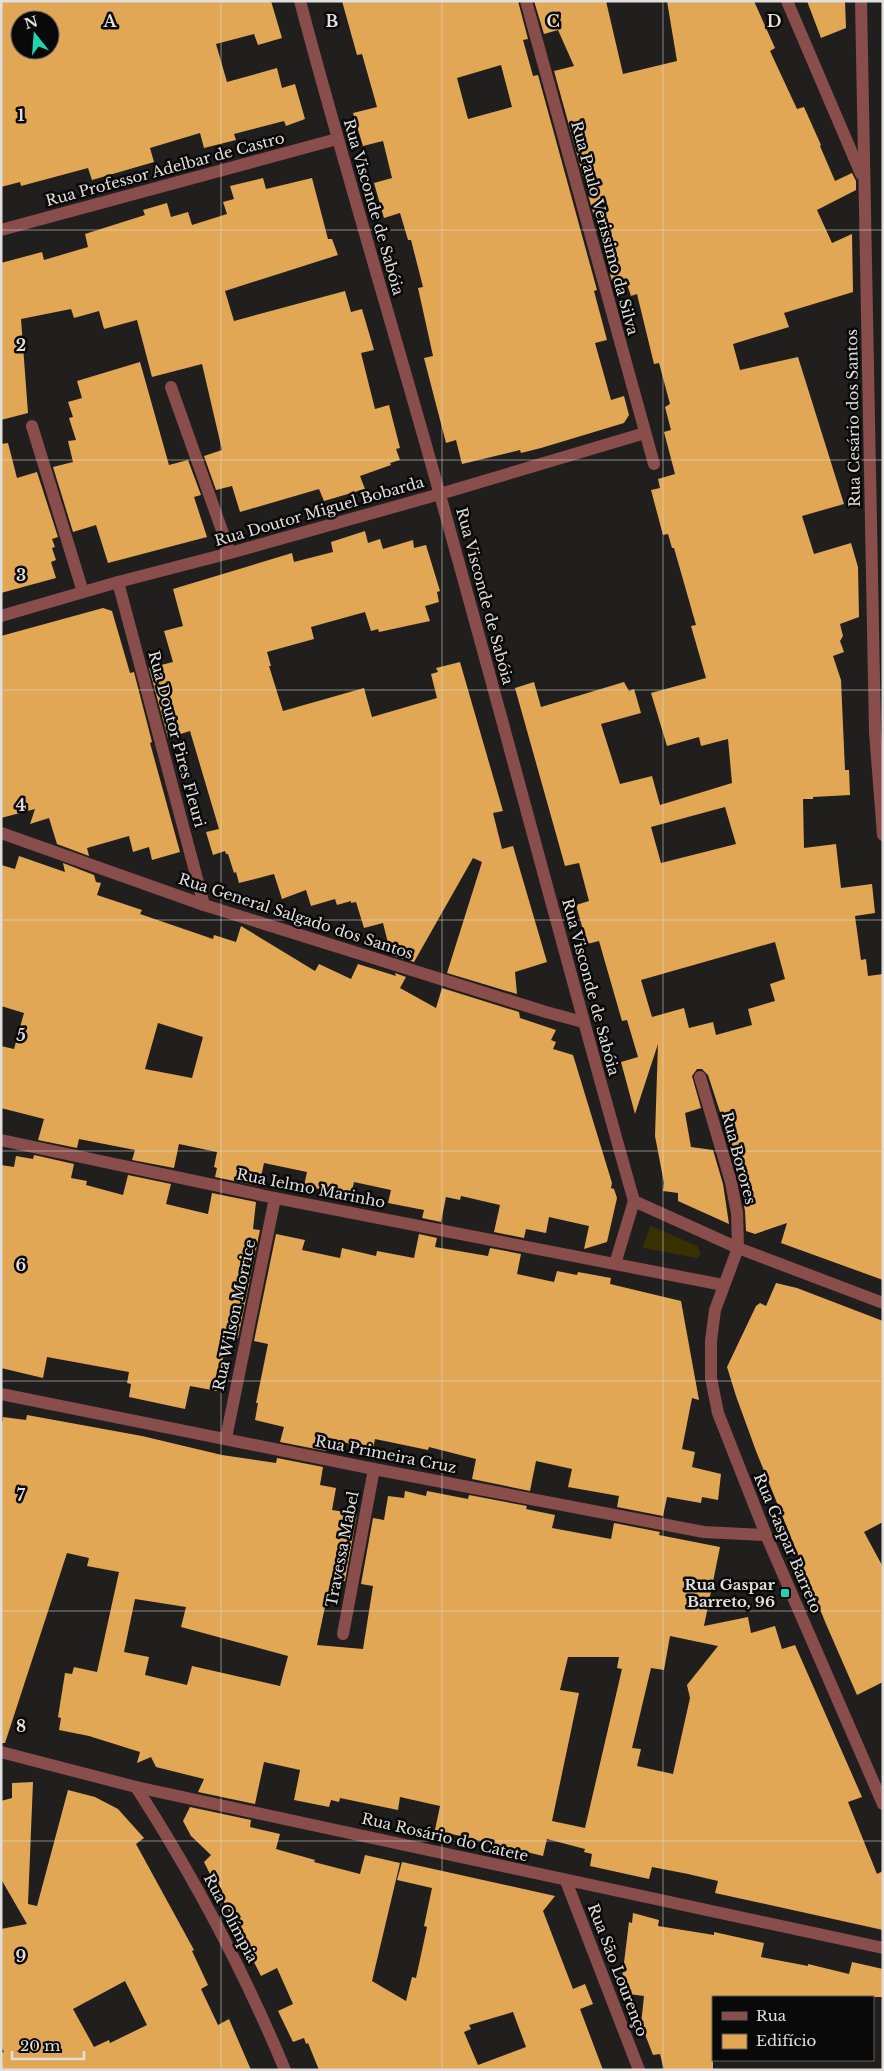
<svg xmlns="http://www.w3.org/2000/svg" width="884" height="2071" font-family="'Libre Baskerville',serif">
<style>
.green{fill:#3a3102}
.building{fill:#e2a755;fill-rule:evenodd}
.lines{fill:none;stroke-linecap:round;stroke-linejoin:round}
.minor{stroke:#894d4b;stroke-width:12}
.grid{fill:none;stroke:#e0dfde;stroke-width:1;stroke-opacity:0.55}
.poi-dot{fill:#1fd5b0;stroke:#0a0909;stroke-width:2}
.labels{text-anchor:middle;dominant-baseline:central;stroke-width:5;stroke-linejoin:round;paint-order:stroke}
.street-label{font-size:15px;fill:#e0dfde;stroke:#0a0909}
.poi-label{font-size:15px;font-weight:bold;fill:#e0dfde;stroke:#0a0909;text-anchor:end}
.grid-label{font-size:16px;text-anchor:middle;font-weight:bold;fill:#e0dfde;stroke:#0a0909;stroke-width:5;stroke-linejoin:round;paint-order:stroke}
</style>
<rect width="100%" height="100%" fill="#211f1e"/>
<path class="green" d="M 651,1226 L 697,1246 L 701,1254 L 697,1258 L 644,1248 L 643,1246 Z"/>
<g class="building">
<path d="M 1,1 L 271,1 L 282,38 L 258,45 L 254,34 L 216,44 L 227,82 L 277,68 L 282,88 L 295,84 L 305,119 L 286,126 L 284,121 L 234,134 L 236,140 L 204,148 L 200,133 L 150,148 L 154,162 L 92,180 L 88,168 L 21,186 L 20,182 L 1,187 ZM 20,20 L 50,20 L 50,50 L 20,50 Z"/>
<path d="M 342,1 L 518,1 L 528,39 L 523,40 L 533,76 L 538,75 L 597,290 L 594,291 L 607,340 L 595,343 L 611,400 L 624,396 L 629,415 L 624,423 L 541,448 L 521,453 L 520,450 L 462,464 L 456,440 L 446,443 L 424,358 L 433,356 L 418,288 L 423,287 L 411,240 L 408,240 L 400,213 L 384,218 L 374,183 L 392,178 L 383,141 L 363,146 L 353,113 L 377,107 L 362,54 L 357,55 ZM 501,65 L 512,107 L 468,119 L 457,78 Z"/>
<path d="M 534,1 L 606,1 L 623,74 L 677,61 L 667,1 L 754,1 L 775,48 L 770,51 L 797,109 L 804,107 L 821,145 L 820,146 L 835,181 L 852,173 L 856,181 L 856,190 L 817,210 L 832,243 L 852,234 L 853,292 L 784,313 L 789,327 L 733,344 L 740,370 L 798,357 L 844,504 L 802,516 L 814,554 L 851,543 L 858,567 L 859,617 L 840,624 L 843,636 L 840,641 L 844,652 L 833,656 L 841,680 L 845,770 L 849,770 L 850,795 L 813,797 L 813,799 L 803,799 L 804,848 L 836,844 L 841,888 L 872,884 L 875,913 L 855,916 L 861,960 L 866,959 L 868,976 L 883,974 L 883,1280 L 781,1243 L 787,1223 L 755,1234 L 746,1231 L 745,1211 L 739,1180 L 731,1152 L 733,1152 L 708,1075 L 702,1069 L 697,1069 L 692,1076 L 701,1108 L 685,1113 L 691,1147 L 713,1150 L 723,1184 L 729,1224 L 678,1201 L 678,1193 L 663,1191 L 664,1183 L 655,1136 L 658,1044 L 635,1114 L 621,1062 L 638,1057 L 627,1020 L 622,1021 L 599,941 L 587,944 L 576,905 L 589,901 L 579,863 L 565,866 L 515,688 L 534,682 L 541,707 L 624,682 L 629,691 L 634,689 L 641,713 L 601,724 L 620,784 L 652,776 L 660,805 L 732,783 L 728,739 L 701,746 L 699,737 L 667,746 L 651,693 L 706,678 L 691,626 L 696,625 L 674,548 L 672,548 L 668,534 L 663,535 L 651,490 L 660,488 L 658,479 L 675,474 L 664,432 L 671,430 L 665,407 L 670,404 L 659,363 L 654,364 L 637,294 L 631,296 L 626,281 L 613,285 L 554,71 L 574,66 L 558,30 L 544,34 ZM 725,807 L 736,844 L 661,863 L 651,827 ZM 775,942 L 785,979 L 770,984 L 775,1001 L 748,1009 L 752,1025 L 716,1035 L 713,1022 L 689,1028 L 684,1008 L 652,1017 L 641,980 Z"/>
<path d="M 807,1 L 845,1 L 846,28 L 821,38 Z"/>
<path d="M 263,178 L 266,189 L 312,178 L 328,239 L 332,239 L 338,255 L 225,291 L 234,321 L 345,291 L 351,312 L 362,309 L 374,350 L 361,353 L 375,409 L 389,405 L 400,448 L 396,449 L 400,460 L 390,463 L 391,465 L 360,476 L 365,489 L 324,501 L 319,489 L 240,512 L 232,486 L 216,490 L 204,456 L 222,450 L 202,364 L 152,377 L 137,320 L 104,329 L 99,311 L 74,318 L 71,309 L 21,319 L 28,413 L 1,420 L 1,263 L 42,252 L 44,260 L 88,247 L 85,234 L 145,215 L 143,210 L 167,203 L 171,217 L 188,212 L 192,225 L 227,214 L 223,202 L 234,199 L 230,186 Z"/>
<path d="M 140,362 L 169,465 L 188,460 L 201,495 L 194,497 L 207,537 L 108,563 L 96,525 L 73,532 L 53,467 L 73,462 L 68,441 L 76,440 L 69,418 L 73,417 L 68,402 L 82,398 L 77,381 Z"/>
<path d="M 8,443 L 17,478 L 37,472 L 58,537 L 52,539 L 55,547 L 52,548 L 56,560 L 51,562 L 56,578 L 1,593 L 1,444 Z"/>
<path d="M 365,531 L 368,543 L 380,539 L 383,549 L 413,540 L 414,548 L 426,545 L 440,591 L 437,592 L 439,602 L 425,606 L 430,621 L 379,632 L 378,629 L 371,631 L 365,612 L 311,627 L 314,639 L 267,652 L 271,666 L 269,666 L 283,711 L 364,688 L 372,717 L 437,698 L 431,674 L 438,672 L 436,668 L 460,662 L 503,811 L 493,813 L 502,849 L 513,846 L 547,962 L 515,972 L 517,994 L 447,973 L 482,862 L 473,858 L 414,962 L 391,955 L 383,923 L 364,928 L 356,902 L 351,903 L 351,901 L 337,905 L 335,899 L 311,906 L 306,890 L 282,899 L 274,874 L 239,883 L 236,872 L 234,873 L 228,854 L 226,854 L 225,851 L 213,855 L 206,832 L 219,829 L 190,731 L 168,738 L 149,668 L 173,662 L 164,631 L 183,626 L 173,589 L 292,553 L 294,562 L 333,552 L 331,542 Z"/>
<path d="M 103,608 L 112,611 L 130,673 L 134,672 L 152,742 L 150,743 L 180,852 L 152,860 L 149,847 L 133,852 L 129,836 L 87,848 L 89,856 L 57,844 L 49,818 L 30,824 L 35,809 L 1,818 L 1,636 Z"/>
<path d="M 19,856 L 65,872 L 63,863 L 94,875 L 96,882 L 101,883 L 97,895 L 142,910 L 140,914 L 213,939 L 214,935 L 236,942 L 241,926 L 315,971 L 319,964 L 351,979 L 358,964 L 396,976 L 395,973 L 406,977 L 400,988 L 436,1008 L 442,988 L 519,1012 L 520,1018 L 556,1030 L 551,1040 L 556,1042 L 553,1049 L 573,1055 L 612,1183 L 611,1188 L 614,1189 L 617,1198 L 607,1242 L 584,1249 L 589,1226 L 549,1217 L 546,1233 L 526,1229 L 524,1238 L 494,1232 L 500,1205 L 461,1196 L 460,1200 L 446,1197 L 441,1222 L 422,1218 L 424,1210 L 388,1203 L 391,1190 L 354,1182 L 351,1195 L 304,1186 L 307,1172 L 264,1163 L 259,1186 L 215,1177 L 217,1168 L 214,1167 L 217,1152 L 179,1144 L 174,1168 L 132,1160 L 135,1150 L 79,1139 L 77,1148 L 38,1140 L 44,1119 L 1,1108 L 1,1046 L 14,1049 L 24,1013 L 1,1006 L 1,865 L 15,869 ZM 158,1023 L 203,1037 L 192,1078 L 145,1069 Z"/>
<path d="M 34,1155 L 74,1164 L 71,1178 L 87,1181 L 86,1185 L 123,1195 L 128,1175 L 171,1184 L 166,1204 L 208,1214 L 212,1193 L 256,1202 L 253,1229 L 260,1230 L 238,1338 L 227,1335 L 217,1391 L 190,1386 L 185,1409 L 129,1397 L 131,1384 L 127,1383 L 129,1372 L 47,1357 L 43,1378 L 1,1368 L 1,1165 L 14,1167 L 16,1156 L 33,1159 Z"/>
<path d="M 276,1234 L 305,1240 L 302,1250 L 340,1258 L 342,1248 L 376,1256 L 377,1251 L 414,1258 L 419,1234 L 437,1238 L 435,1247 L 488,1256 L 490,1248 L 521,1254 L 517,1274 L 554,1282 L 557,1271 L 577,1275 L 578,1272 L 611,1278 L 610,1284 L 681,1301 L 699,1400 L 692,1398 L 682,1449 L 695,1452 L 692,1467 L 721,1474 L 718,1500 L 702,1497 L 701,1503 L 667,1497 L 663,1516 L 617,1507 L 619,1496 L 568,1487 L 572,1469 L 536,1461 L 530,1491 L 472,1479 L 476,1459 L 429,1447 L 428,1450 L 375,1439 L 373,1449 L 329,1439 L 326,1451 L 280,1442 L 284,1427 L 255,1420 L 258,1403 L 256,1403 L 268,1344 L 254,1341 Z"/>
<path d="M 776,1283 L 797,1288 L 883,1321 L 883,1522 L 864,1532 L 883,1567 L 883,1682 L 857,1695 L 826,1624 L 756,1451 L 736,1396 L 727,1367 L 756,1306 L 760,1303 L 766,1306 Z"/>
<path d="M 27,1415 L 142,1436 L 222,1455 L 276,1463 L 277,1458 L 323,1467 L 320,1485 L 336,1488 L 332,1510 L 357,1514 L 345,1581 L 331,1578 L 317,1645 L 363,1649 L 373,1586 L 361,1584 L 373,1518 L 384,1520 L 388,1496 L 404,1498 L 405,1491 L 426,1496 L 427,1491 L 468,1499 L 469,1495 L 527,1506 L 526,1509 L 555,1515 L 552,1528 L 611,1539 L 614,1523 L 660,1532 L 659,1535 L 720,1547 L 704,1626 L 748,1617 L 751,1633 L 775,1626 L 782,1649 L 795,1645 L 862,1797 L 848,1802 L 877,1874 L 883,1871 L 883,1930 L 715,1893 L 718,1881 L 688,1874 L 652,1867 L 649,1879 L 590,1866 L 592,1854 L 584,1852 L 585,1849 L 547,1839 L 543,1856 L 435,1830 L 440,1806 L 400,1797 L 398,1810 L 340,1798 L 339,1802 L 331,1800 L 329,1807 L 294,1800 L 300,1770 L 264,1762 L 255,1804 L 198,1792 L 204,1779 L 156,1767 L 151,1757 L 137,1763 L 140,1752 L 89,1736 L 59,1730 L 61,1718 L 58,1717 L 65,1673 L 72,1674 L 74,1667 L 97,1672 L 119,1572 L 87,1566 L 89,1558 L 67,1553 L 5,1743 L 1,1743 L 1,1430 L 3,1417 L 26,1420 ZM 135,1599 L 186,1607 L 181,1627 L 288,1656 L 280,1686 L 192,1666 L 187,1685 L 145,1675 L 149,1657 L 124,1652 ZM 670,1636 L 718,1646 L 687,1685 L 690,1698 L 673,1774 L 637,1766 L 641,1749 L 632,1748 L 651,1668 L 664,1670 ZM 568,1657 L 619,1657 L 617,1668 L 622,1669 L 585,1828 L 552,1821 L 579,1693 L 560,1690 Z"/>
<path d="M 33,1782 L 28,1904 L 37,1906 L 68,1790 L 95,1797 L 118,1809 L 144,1838 L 136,1844 L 194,1950 L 192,1951 L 208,1985 L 201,1989 L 218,2025 L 229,2019 L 251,2070 L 1,2070 L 1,2053 L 4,2052 L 1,2046 L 1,1929 L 27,1924 L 1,1879 L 1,1801 L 12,1798 L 12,1783 ZM 125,1981 L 147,2025 L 110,2043 L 109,2040 L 94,2047 L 73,2009 Z"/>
<path d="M 190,1807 L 251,1820 L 250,1827 L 280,1834 L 276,1849 L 315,1860 L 314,1862 L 360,1874 L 365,1855 L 400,1863 L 372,1981 L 406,2001 L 412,1977 L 416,1978 L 427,1927 L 424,1926 L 432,1888 L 397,1880 L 402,1862 L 555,1896 L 543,1911 L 573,1989 L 585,1984 L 593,2004 L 580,2009 L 603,2070 L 319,2070 L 308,2043 L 306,2044 L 304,2038 L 293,2042 L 278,2011 L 293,2004 L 277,1968 L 261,1976 L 204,1862 L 211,1855 L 191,1836 L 183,1821 ZM 513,2012 L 526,2047 L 478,2065 L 464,2032 L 471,2029 L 469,2025 Z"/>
<path d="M 633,1913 L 659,1920 L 658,1926 L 714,1935 L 714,1932 L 764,1943 L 761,1957 L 808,1966 L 808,1964 L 849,1974 L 852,1962 L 883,1969 L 883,1997 L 713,1997 L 713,2070 L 664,2070 L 660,2054 L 653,2055 L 641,2024 L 644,1996 L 629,1994 L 622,1979 L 629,1922 L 632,1923 Z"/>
</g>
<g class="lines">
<g class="minor">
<path d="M 300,1 C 344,167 394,330 440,495 C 506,730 567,966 634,1201"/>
<path d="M 526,1 L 654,464"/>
<path d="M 787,1 L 861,174"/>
<path d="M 861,1 L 875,732 L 883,835"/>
<path d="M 1,230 L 337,139"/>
<path d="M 171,387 L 230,553"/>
<path d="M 32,426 L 83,592"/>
<path d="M 118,582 L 204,905"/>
<path d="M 1,616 L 118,582 L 230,553 L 440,494 L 645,433"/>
<path d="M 1,833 L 204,905 L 546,1012 L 583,1022"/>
<path d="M 700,1077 L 731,1182 L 737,1213 L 738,1248 L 715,1310 L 711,1341 L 711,1378 L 718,1413 L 766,1535 L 883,1804"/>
<path d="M 1,1140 L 275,1198 L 723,1285"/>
<path d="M 634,1201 L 738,1248 L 883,1303"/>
<path d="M 615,1264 L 634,1201"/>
<path d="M 1,1394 L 374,1469 L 704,1532 L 766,1535"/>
<path d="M 226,1438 L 275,1198"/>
<path d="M 343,1634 L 374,1469"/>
<path d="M 1,1752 L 136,1787 L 883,1948"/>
<path d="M 136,1787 C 194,1877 244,1971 285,2070"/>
<path d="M 566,1881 L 639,2070"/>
</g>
</g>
<path class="grid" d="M 221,1 L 221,2070M 442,1 L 442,2070M 663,1 L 663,2070M 1,230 L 883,230M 1,460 L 883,460M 1,690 L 883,690M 1,920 L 883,920M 1,1151 L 883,1151M 1,1381 L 883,1381M 1,1611 L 883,1611M 1,1841 L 883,1841"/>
<rect class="poi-dot" x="780" y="1588" width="10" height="10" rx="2.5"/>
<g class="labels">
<g class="street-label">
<text transform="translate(165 169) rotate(-15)">Rua Professor Adelbar de Castro</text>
<text transform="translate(374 207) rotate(74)">Rua Visconde de Sabóia</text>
<text transform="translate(605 228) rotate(75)">Rua Paulo Verissimo da Silva</text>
<text transform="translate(853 418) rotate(-91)">Rua Cesário dos Santos</text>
<text transform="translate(319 511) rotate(-16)">Rua Doutor Miguel Bobarda</text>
<text transform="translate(485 596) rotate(75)">Rua Visconde de Sabóia</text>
<text transform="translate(177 739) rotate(75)">Rua Doutor Pires Fleuri</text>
<text transform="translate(296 916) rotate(18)">Rua General Salgado dos Santos</text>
<text transform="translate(591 987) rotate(75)">Rua Visconde de Sabóia</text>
<text transform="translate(739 1158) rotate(75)">Rua Borores</text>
<text transform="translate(311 1188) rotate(11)">Rua Ielmo Marinho</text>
<text transform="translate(234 1315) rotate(-78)">Rua Wilson Morrice</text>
<text transform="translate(386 1454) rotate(11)">Rua Primeira Cruz</text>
<text transform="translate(788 1543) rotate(67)">Rua Gaspar Barreto</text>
<text transform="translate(342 1549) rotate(-79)">Travessa Mabel</text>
<text transform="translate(445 1837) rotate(13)">Rua Rosário do Catete</text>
<text transform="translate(231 1918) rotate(62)">Rua Olímpia</text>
<text transform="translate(618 1970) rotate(69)">Rua São Lourenço</text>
</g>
<g class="poi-label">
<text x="775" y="1584">Rua Gaspar<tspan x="775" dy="17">Barreto, 96</tspan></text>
</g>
</g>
<g class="grid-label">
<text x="110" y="27">A</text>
<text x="332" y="27">B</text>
<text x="553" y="27">C</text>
<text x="774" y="27">D</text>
<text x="21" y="121">1</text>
<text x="21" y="351">2</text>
<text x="21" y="581">3</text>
<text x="21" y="811">4</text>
<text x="21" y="1041">5</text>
<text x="21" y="1271">6</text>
<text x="21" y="1501">7</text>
<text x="21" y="1732">8</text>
<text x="21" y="1962">9</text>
</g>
<rect width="884" height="2071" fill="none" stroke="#e0dfde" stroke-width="5"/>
<rect x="712" y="1996" width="162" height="65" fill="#0a0909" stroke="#605f5e"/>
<rect x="722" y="2012" width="25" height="8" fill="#894d4b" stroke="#605f5e"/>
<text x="756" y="2021" font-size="15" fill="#e0dfde">Rua</text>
<rect x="722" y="2034" width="25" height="15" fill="#e2a755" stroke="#605f5e"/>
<text x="756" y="2046" font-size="15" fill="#e0dfde">Edifício</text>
<g transform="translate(35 35) rotate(343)"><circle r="24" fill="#0a0909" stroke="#605f5e"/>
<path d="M0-4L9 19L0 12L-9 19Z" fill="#1fd5b0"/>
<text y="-8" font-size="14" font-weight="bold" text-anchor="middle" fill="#e0dfde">N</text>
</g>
<path d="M12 2051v8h72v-8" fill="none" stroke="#e0dfde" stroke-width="2.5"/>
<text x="20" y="2051" font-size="15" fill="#e0dfde" stroke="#0a0909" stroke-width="4" paint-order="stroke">20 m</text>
</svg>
